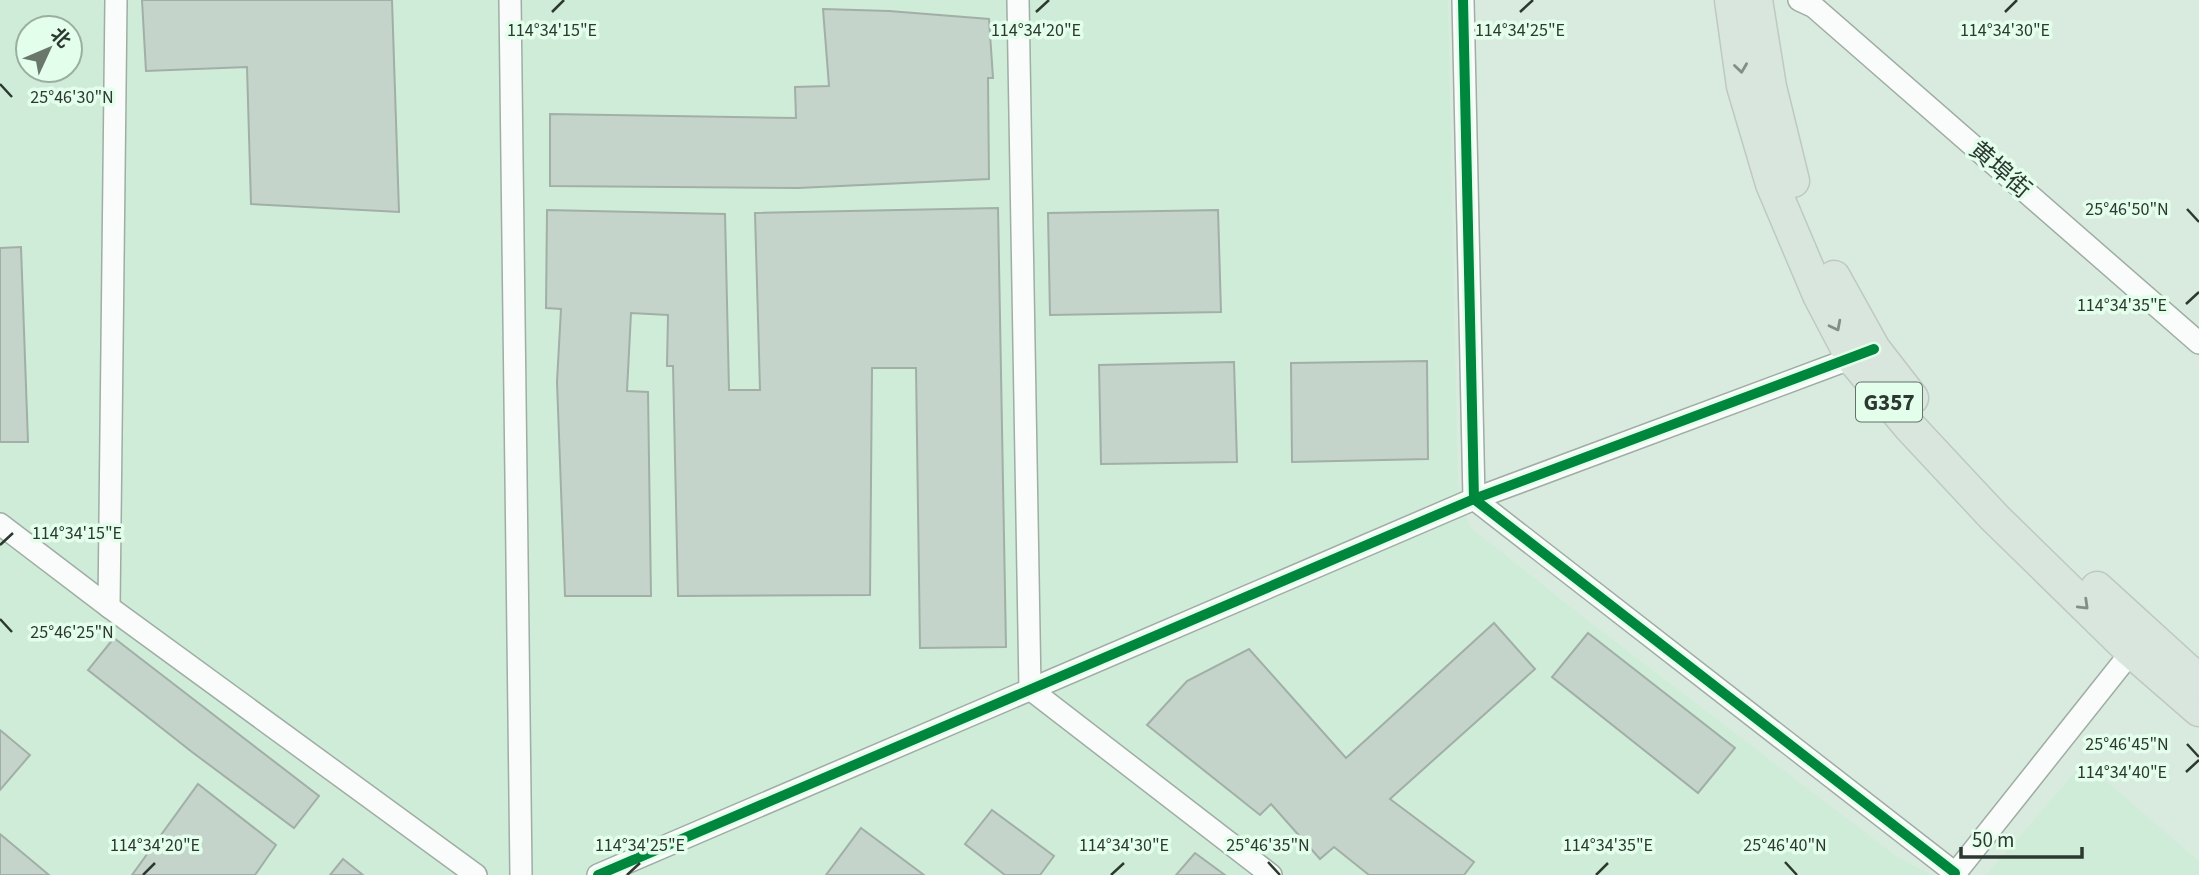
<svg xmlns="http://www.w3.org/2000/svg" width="2199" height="875" font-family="'Source Sans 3','Noto Sans SC',sans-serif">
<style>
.built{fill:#cfecd8;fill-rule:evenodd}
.building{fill:#c5d4ca;stroke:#a1afa6;stroke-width:2}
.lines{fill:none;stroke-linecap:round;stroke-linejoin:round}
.minor-casing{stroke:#9fada4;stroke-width:24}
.highway-casing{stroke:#bfc8c3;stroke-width:35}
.minor{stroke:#f9fcfa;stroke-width:21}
.highway{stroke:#d8e6dd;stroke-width:32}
.cycleway-casing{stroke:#e4feec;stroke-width:15}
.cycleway{stroke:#00873e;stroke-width:10}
.oneway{stroke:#828f86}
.ticks{fill:none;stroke:#2c3830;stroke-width:2.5}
.labels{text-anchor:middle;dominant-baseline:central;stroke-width:7;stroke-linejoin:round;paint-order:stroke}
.shield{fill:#e4feec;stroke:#637368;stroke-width:2}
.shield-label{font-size:23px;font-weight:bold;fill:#2c3830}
.street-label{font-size:24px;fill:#2c3830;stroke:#e4feec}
.ticks-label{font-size:18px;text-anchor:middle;fill:#2c3830;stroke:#e4feec;stroke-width:7;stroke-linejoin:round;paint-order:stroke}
</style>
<rect width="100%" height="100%" fill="#d9ebdf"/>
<g class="built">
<path d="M 0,0 L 1448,0 L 1458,484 L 1469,526 L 1591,623 L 1896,856 L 1932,875 L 0,875 ZM 28,28 L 70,28 L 70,70 L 28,70 Z"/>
<path d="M 2084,762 L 2199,861 L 2199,875 L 1986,875 Z"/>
</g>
<g class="building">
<path d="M 142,0 L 392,0 L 399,212 L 251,204 L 247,67 L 146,71 Z"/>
<path d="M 823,9 L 889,11 L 989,19 L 993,78 L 988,78 L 989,179 L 798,188 L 550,186 L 550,114 L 796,118 L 795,87 L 829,86 Z"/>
<path d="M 998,208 L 1006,647 L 920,648 L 916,368 L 872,368 L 870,595 L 678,596 L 673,366 L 667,366 L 668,315 L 631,313 L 627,391 L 648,392 L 651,596 L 565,596 L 557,382 L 561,309 L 546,308 L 547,210 L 725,214 L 729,390 L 760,390 L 755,213 Z"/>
<path d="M 1218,210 L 1221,312 L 1050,315 L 1048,213 Z"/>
<path d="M 21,247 L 28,442 L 0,442 L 0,248 Z"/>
<path d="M 1427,361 L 1428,459 L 1292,462 L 1291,363 Z"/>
<path d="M 1234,362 L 1237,462 L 1101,464 L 1099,365 Z"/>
<path d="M 1494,623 L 1535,669 L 1390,799 L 1474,862 L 1464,875 L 1369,875 L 1334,847 L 1320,859 L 1271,804 L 1260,815 L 1147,725 L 1187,681 L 1249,649 L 1346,758 Z"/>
<path d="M 1588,633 L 1735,748 L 1698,793 L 1552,677 Z"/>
<path d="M 114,638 L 319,796 L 294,828 L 192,752 L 88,670 Z"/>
<path d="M 0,730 L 30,755 L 0,790 Z"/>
<path d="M 198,784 L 276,845 L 255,875 L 132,875 Z"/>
<path d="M 992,810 L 1054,856 L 1040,875 L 1005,875 L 965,844 Z"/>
<path d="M 861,828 L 924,875 L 826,875 Z"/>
<path d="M 0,834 L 49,875 L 0,875 Z"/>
<path d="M 1195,853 L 1225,875 L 1176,875 Z"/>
<path d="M 343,859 L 363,875 L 330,875 Z"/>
</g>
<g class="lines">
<defs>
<g id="minor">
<path d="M 510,0 L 521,875"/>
<path d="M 1018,0 L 1030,689 L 1271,875"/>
<path d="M 1463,0 L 1474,499 L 1955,873"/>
<path d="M 1799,0 L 1814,7 L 2199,343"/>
<path d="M 0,524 L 109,607 L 476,875"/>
<path d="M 109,607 L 116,0"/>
<path d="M 598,875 L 1474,499 L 1863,354"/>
<path d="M 1954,875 L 2140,641"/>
</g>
<g id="highway">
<path d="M 1731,0 L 1743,86 L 1772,184 L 1819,295 L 1852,358 L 1909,426 L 1994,517 L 2131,651 L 2199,710"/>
<path d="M 1756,0 L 1770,87 L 1793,181"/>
<path d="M 1834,277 L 1874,349 L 1912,398"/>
<path d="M 2097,588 L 2199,681"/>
</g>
</defs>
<use href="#minor" class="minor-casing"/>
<use href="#highway" class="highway-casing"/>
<use href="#minor" class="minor"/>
<use href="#highway" class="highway"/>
<defs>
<g id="cycleway">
<path d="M 1463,0 L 1474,499 L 1955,873"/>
<path d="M 598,875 L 1474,499 L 1874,349"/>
</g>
</defs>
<use href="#cycleway" class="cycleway-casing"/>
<use href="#cycleway" class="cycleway"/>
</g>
<defs><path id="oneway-chevron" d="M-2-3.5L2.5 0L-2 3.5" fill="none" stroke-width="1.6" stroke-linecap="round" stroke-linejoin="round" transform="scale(1.75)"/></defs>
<g class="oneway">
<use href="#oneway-chevron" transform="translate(1741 68) rotate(82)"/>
<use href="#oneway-chevron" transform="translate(1836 326) rotate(63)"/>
<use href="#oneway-chevron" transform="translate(2084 605) rotate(44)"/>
</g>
<path class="ticks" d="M 552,12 L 564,0M 1036,12 L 1049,0M 1520,12 L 1533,0M 2005,12 L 2017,0M 0,84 L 12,97M 2187,209 L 2199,222M 2186,304 L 2199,292M 0,545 L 13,533M 0,619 L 12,632M 2187,744 L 2199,757M 2186,772 L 2199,760M 1268,862 L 1280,875M 1785,862 L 1797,875M 143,875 L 155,863M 627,875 L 640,863M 1111,875 L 1124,863M 1596,875 L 1608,863"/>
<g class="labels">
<rect class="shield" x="1856" y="382.5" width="66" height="39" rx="5"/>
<g class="shield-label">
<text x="1889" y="402">G357</text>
</g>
<g class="street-label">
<text transform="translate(2000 170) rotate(41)">黄埠街</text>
</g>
</g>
<g class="ticks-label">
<text x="552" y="36">114°34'15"E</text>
<text x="1036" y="36">114°34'20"E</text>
<text x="1520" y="36">114°34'25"E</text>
<text x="2005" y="36">114°34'30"E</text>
<text x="72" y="103">25°46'30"N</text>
<text x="2127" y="215">25°46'50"N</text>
<text x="2122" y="311">114°34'35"E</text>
<text x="77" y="539">114°34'15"E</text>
<text x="72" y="638">25°46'25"N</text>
<text x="2127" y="750">25°46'45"N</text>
<text x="2122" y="778">114°34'40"E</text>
<text x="1268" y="851">25°46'35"N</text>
<text x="1785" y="851">25°46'40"N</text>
<text x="155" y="851">114°34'20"E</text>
<text x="640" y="851">114°34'25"E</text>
<text x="1124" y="851">114°34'30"E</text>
<text x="1608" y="851">114°34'35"E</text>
</g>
<g transform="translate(49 49) rotate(46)"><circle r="33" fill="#e4feec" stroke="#9aafa1" stroke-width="2"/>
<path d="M0-5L12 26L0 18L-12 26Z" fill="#69776d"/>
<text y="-10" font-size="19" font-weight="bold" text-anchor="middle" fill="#2c3830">北</text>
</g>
<path d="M1961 847v10h121v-10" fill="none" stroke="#2c3830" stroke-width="3.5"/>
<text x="1972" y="847" font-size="21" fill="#2c3830" stroke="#e4feec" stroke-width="5" paint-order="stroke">50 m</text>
</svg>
